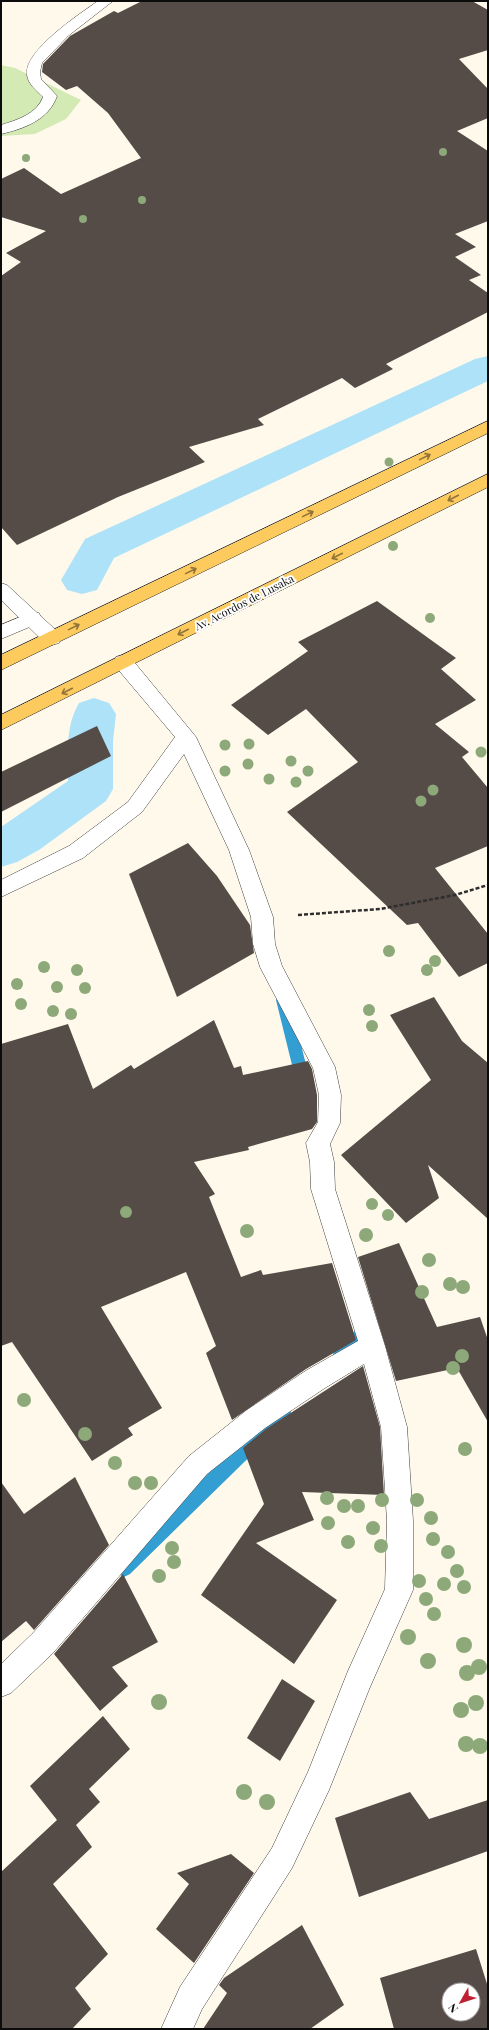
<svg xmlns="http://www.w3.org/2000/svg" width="489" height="2030" font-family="'Playfair Display',serif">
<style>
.green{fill:#d4eab4}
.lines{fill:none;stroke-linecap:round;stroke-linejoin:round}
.stream{fill:#329ed1;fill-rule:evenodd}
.canal{fill:#aee2f8;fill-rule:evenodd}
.building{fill:#554c48;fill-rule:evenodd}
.service-casing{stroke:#3f3f3f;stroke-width:1}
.minor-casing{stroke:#3f3f3f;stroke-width:1}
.primary-casing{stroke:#1d1d1d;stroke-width:1}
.path{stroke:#2e2e2e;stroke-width:2.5;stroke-dasharray:4 2;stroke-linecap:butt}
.service{fill:#fff;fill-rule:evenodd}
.minor{fill:#fff;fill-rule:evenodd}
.primary{fill:#fdca5d;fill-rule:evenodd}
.tree{fill:#8da879}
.oneway{stroke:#917439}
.labels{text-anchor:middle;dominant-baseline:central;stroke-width:4;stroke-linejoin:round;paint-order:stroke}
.street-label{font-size:11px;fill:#0c0c0c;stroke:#fff}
</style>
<rect width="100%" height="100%" fill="#fff9eb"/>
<path class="green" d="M 1,65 L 15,68 L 81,100 L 66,119 L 35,134 L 1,136 Z"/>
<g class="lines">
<g class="stream">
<path d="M 94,710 L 98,711 L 100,714 L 96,789 L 94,792 L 28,841 L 1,854 L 1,843 L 18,833 L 84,787 L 88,714 L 90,711 Z"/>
<path d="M 283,994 L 288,996 L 290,1000 L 310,1081 L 308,1085 L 303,1087 L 298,1085 L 296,1081 L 276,1000 L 278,996 Z"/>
<path d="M 364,1317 L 370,1319 C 372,1325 375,1330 372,1336 L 346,1362 L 340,1365 L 334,1362 L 332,1357 L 334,1352 L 357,1329 L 356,1324 L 358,1319 Z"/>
<path d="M 283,1404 L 289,1406 L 291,1412 L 289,1418 L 130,1574 L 124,1577 L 118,1574 L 115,1568 L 118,1562 L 277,1406 Z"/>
</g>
<g class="canal">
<path d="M 488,356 L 488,381 L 114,558 L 97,590 L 82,594 L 67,590 L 61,580 L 85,539 L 475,359 Z"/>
<path d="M 94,698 L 109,703 L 116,714 L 113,741 L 113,789 L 106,801 L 39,850 L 17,862 L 1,867 L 1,827 L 68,781 C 68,756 65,726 79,703 Z"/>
</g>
</g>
<g class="building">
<path d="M 142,1 L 472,1 L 488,10 L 488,50 L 459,59 L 488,89 L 488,118 L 457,131 L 488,151 L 488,221 L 455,234 L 476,247 L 455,257 L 481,275 L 469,280 L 488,293 L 488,312 L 386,364 L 393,369 L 355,388 L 342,378 L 258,419 L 264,425 L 189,447 L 205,462 L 118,497 L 17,545 L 1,527 L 1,276 L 21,262 L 6,253 L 46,231 L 1,217 L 1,179 L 24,168 L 61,194 L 141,158 L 108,113 L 77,86 L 66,90 L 42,72 L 43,64 L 70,36 L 114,11 L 118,13 Z"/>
<path d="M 377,601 L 456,658 L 441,669 L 476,700 L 435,724 L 469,752 L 462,757 L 488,788 L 488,846 L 435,868 L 488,934 L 488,963 L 459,977 L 418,923 L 407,925 L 287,812 L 358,762 L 306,709 L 268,735 L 231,705 L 308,651 L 298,642 Z"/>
<path d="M 97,726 L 111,756 L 1,812 L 1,772 Z"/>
<path d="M 188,843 L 217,876 L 250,925 L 254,953 L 177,997 L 129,874 Z"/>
<path d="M 434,997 L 462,1041 L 488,1063 L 488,1219 L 428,1165 L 439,1198 L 406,1223 L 341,1155 L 431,1080 L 390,1015 Z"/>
<path d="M 214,1020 L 234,1068 L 241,1066 L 243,1075 L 308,1061 L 312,1069 L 317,1095 L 317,1122 L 312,1129 L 248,1147 L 249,1150 L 194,1162 L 215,1194 L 209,1197 L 241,1277 L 261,1270 L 263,1275 L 332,1263 L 356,1340 L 306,1369 L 232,1420 L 206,1353 L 216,1346 L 186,1272 L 101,1307 L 162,1408 L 128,1428 L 133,1435 L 92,1461 L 12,1342 L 1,1346 L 1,1044 L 68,1024 L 93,1089 L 131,1065 L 134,1069 Z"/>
<path d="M 399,1243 L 437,1327 L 480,1317 L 488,1340 L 488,1422 L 457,1368 L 396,1381 L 358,1257 Z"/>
<path d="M 363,1366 L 380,1427 L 384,1495 L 302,1492 L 314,1520 L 256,1543 L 337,1600 L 294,1664 L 201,1595 L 264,1504 L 243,1448 L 266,1429 Z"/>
<path d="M 75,1477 L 109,1545 L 34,1630 L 26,1621 L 1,1642 L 1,1482 L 24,1514 Z"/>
<path d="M 123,1574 L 158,1642 L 112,1667 L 128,1686 L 100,1711 L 54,1654 Z"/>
<path d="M 282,1679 L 315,1701 L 280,1761 L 247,1738 Z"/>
<path d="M 103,1716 L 130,1749 L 89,1789 L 100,1802 L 76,1825 L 92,1847 L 53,1884 L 108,1954 L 75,1988 L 91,2009 L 72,2029 L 1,2029 L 1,1872 L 57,1820 L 30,1786 Z"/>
<path d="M 410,1792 L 429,1819 L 488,1800 L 488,1851 L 359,1897 L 335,1818 Z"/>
<path d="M 231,1854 L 254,1873 L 194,1963 L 156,1929 L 189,1884 L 177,1873 Z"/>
<path d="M 302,1925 L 344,2005 L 310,2029 L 203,2029 L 227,1993 L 219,1985 L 224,1978 Z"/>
<path d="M 476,1949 L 488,1987 L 488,2029 L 394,2029 L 380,1978 ZM 449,1990 L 473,1990 L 473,2014 L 449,2014 Z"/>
</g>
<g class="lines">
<defs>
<path id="service" d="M 32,612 L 39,613 L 41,618 L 39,623 L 1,639 L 1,625 Z"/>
<g id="minor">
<path d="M 98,1 L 113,1 L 68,36 L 42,63 L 40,72 L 41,79 L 57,96 C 49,120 23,129 1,134 L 1,125 C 17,120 37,114 43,97 C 37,91 28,84 27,75 C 23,51 81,13 98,1 Z"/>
<path d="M 1,583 L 7,585 L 59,633 L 61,638 L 59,643 L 52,645 L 45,643 L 1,600 Z"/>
<path d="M 123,655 L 130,657 L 196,737 L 249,850 L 273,917 L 275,944 L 282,966 L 335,1067 L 341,1095 L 340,1123 L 330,1144 L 334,1162 L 335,1189 L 385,1346 L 407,1427 L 413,1521 L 413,1590 L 370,1687 L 329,1790 L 292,1868 L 202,2009 L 193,2029 L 161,2029 L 180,1987 L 272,1848 L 308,1772 L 348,1671 L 385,1589 L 387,1521 L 381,1427 L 364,1364 L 325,1388 L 265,1428 L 207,1474 L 53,1653 L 11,1693 L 1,1697 L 1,1664 L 33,1633 L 189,1456 L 247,1410 L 307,1370 L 358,1341 L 311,1189 L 310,1162 L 306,1143 L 318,1122 L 319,1095 L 313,1068 L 260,967 L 253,944 L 251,917 L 229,850 L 184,754 L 142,812 L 83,858 L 1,897 L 1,880 L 69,846 L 128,802 L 175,737 L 116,667 L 114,662 L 116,657 Z"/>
</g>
<g id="primary">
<path d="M 488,421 L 488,433 L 1,670 L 1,655 Z"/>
<path d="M 488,474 L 488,487 L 1,730 L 1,715 Z"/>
</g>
</defs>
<use href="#service" class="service-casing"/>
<use href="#minor" class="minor-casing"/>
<use href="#primary" class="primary-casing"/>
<path class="path" d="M 298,915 L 380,909 L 455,895 L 488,885"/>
<use href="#service" class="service"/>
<use href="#minor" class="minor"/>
<use href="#primary" class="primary"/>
</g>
<g class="tree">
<circle cx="443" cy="152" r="4"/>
<circle cx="26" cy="158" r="4"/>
<circle cx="142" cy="200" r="4"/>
<circle cx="83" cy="219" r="4"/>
<circle cx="389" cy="462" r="4.5"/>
<circle cx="393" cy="546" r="5"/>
<circle cx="430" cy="618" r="5"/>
<circle cx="249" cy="744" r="5.5"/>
<circle cx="225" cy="745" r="5.5"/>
<circle cx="481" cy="752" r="5.5"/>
<circle cx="291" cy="761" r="5.5"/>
<circle cx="248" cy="764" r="5.5"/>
<circle cx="225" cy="771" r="5.5"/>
<circle cx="308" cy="771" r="5.5"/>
<circle cx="269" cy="779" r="5.5"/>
<circle cx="296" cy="782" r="5.5"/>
<circle cx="433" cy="790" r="5.5"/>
<circle cx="421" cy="801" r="5.5"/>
<circle cx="389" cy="951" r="6"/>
<circle cx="435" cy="961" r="6"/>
<circle cx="44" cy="967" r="6"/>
<circle cx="77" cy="970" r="6"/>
<circle cx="427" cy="970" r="6"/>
<circle cx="17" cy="984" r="6"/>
<circle cx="57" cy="987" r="6"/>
<circle cx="85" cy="988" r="6"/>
<circle cx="21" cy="1004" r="6"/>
<circle cx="369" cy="1010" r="6"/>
<circle cx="53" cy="1011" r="6"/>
<circle cx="71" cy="1014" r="6"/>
<circle cx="372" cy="1026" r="6"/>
<circle cx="372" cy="1204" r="6"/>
<circle cx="126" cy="1212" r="6"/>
<circle cx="388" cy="1215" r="6"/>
<circle cx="247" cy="1231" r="7"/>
<circle cx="366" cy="1235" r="7"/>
<circle cx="429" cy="1260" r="7"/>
<circle cx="450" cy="1284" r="7"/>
<circle cx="463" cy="1287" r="7"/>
<circle cx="422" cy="1292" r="7"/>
<circle cx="462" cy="1356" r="7"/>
<circle cx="453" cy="1368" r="7"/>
<circle cx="24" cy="1400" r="7"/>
<circle cx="85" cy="1434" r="7"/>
<circle cx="465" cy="1449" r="7"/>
<circle cx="115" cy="1463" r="7"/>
<circle cx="135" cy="1483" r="7"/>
<circle cx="151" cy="1483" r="7"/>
<circle cx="327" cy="1498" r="7"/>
<circle cx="382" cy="1500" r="7"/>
<circle cx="417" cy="1500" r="7"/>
<circle cx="344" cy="1506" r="7"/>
<circle cx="358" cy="1506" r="7"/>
<circle cx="431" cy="1518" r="7"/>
<circle cx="328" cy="1523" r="7"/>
<circle cx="373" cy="1528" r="7"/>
<circle cx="433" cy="1539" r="7"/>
<circle cx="348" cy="1542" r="7"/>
<circle cx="381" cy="1546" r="7"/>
<circle cx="172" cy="1548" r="7"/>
<circle cx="448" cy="1552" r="7"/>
<circle cx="174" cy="1562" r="7"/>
<circle cx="457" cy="1571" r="7"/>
<circle cx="159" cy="1576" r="7"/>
<circle cx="419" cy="1581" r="7"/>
<circle cx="444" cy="1584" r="7"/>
<circle cx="464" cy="1587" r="7"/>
<circle cx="426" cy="1599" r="7"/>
<circle cx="434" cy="1614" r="7"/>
<circle cx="408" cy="1637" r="8"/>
<circle cx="464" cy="1645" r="8"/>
<circle cx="428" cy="1661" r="8"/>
<circle cx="479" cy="1667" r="8"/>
<circle cx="467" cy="1673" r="8"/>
<circle cx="159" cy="1702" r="8"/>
<circle cx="476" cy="1703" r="8"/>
<circle cx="461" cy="1710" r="8"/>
<circle cx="466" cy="1744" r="8"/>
<circle cx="480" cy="1746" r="8"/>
<circle cx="244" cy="1792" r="8"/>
<circle cx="267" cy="1802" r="8"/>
</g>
<defs><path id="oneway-shaft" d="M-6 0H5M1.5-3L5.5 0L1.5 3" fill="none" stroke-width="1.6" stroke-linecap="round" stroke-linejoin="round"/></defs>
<g class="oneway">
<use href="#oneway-shaft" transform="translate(425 457) rotate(-26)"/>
<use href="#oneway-shaft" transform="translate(453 498) rotate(153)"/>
<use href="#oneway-shaft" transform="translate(308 514) rotate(-26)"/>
<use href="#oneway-shaft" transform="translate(337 556) rotate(153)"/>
<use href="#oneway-shaft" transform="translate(191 571) rotate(-26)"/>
<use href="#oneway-shaft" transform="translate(74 627) rotate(-26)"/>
<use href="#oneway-shaft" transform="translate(183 632) rotate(153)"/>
<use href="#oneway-shaft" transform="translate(67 691) rotate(153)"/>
</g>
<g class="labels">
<g class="street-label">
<text transform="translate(244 602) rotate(-27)">Av. Acordos de Lusaka</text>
</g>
</g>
<rect width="489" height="2030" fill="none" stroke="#0c0c0c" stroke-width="4"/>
<g transform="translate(461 2002) rotate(231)"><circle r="19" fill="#ffffff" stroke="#9e9e9e"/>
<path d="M0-3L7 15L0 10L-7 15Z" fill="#c02034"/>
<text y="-6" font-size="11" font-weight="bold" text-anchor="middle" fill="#0c0c0c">N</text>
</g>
</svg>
